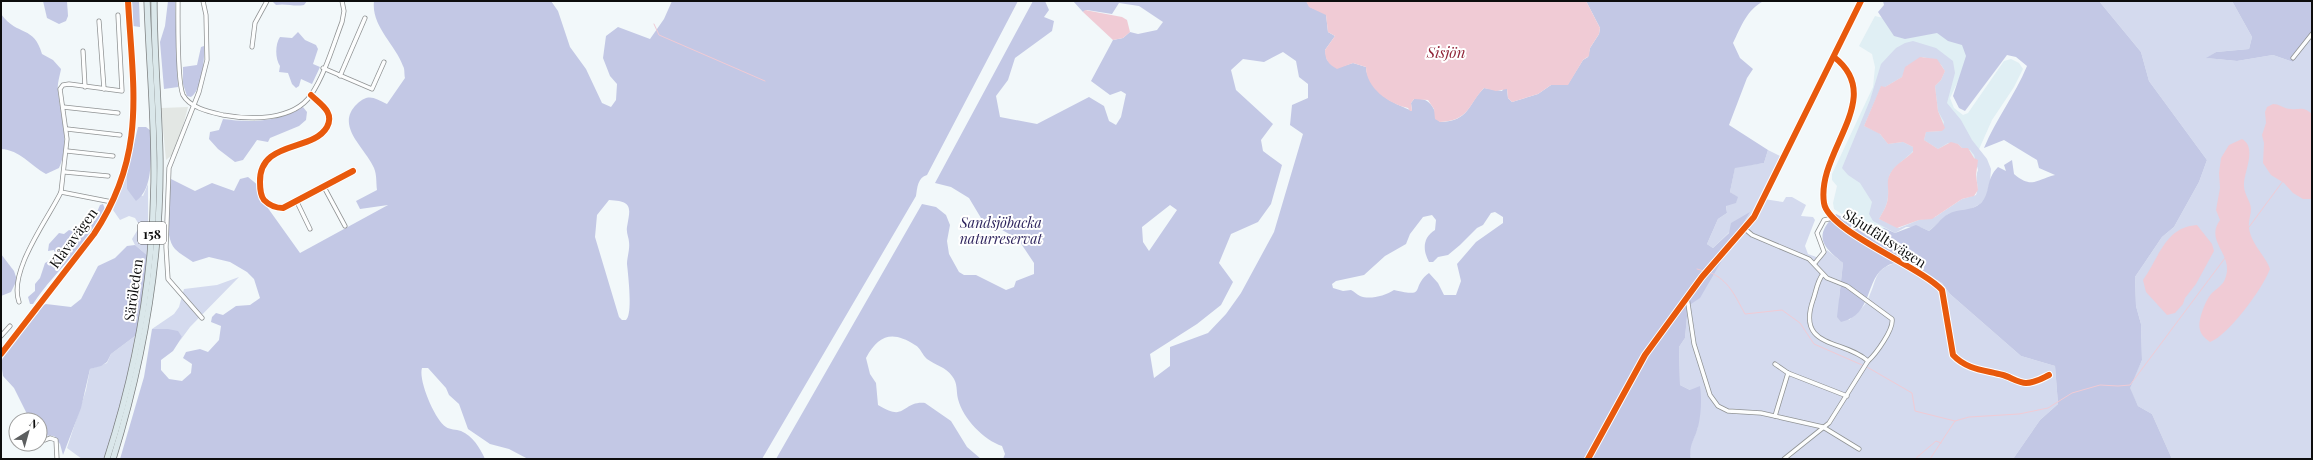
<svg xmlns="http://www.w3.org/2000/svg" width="2313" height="460" font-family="'Playfair Display',serif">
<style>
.industrial{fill:#e3e7e4}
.farmland{fill:#e0eff4}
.green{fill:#d4daee;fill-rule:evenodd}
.forest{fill:#c3c8e5;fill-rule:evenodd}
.water{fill:#f0cbd5}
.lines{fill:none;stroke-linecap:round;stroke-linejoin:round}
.stream{stroke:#f0cbd5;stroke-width:1}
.minor-casing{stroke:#909394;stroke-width:5}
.tertiary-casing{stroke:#909394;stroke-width:5.5}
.primary-casing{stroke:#7d8081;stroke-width:7}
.minor{stroke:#fdfefe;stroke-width:3.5}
.tertiary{stroke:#fdfefe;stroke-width:4}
.primary{stroke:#dae7ea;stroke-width:5.5}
.cycleway-casing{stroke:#fff;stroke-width:8}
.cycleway{stroke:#e8590c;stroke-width:6}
.labels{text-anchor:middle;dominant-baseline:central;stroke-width:4;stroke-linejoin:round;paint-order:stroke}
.shield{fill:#fff;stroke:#565656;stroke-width:1}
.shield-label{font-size:13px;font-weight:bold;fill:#0d0d0d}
.park-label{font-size:14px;font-style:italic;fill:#2e245d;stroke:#fff}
.street-label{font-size:14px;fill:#0d0d0d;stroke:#fff}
.water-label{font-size:15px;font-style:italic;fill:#902437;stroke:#fff}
</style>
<rect width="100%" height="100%" fill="#f2f8fa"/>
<path class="industrial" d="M 188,107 L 183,126 L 172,155 L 166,160 L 161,108 Z"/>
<path class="farmland" d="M 1875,16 L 1933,30 L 1962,41 L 1970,48 L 1961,75 L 1950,98 L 1954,108 L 1963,115 L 1968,113 L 2004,61 L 2011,59 L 2019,63 L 2023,69 L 2014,87 L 1992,120 L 1976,156 L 1935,216 L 1880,233 L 1858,224 L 1834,209 L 1833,203 L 1837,186 L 1832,180 L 1832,174 L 1873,87 L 1875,67 L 1872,54 L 1859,46 Z"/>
<g class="green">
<path d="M 2099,1 L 2232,1 L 2252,37 L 2249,49 L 2216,52 L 2207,58 L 2237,61 L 2273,55 L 2293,62 L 2312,38 L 2312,459 L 2172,459 L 2152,414 L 2138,406 L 2129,388 L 2142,360 L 2141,324 L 2136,306 L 2135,277 L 2162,237 L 2174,227 L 2199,182 L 2207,160 L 2149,81 L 2141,52 Z"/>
<path d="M 1913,41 L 1936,48 L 1953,61 L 1955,73 L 1947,103 L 1961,120 L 1972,140 L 1987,159 L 1991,169 L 1990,182 L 1986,197 L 1980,204 L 1971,209 L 1948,214 L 1929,231 L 1920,227 L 1906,227 L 1895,233 L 1873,221 L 1869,214 L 1872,202 L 1860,183 L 1848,175 L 1842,168 L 1870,100 L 1881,64 L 1896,48 L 1905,43 ZM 1923,57 C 1934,60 1939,59 1945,71 L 1941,80 L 1935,86 L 1938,111 L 1944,122 L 1942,131 L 1926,132 L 1924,140 L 1938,149 L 1948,143 L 1958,144 L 1962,148 L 1970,150 L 1974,155 L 1978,170 C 1974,178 1980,186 1976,195 L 1962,199 L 1935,217 L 1919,220 L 1899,228 L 1879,219 C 1883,212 1888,204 1888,195 C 1889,188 1887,181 1890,174 C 1896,164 1906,159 1913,151 L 1913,147 L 1903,142 L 1888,144 L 1879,133 L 1864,126 L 1881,87 L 1885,87 L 1902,77 L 1907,66 Z"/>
<path d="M 1768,150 L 1786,159 L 1764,199 L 1783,202 L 1786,197 L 1792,197 L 1806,205 L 1801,216 L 1813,217 L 1815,220 L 1805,246 L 1808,254 L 1819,258 L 1827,250 L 1843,263 L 1839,299 L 1849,320 C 1855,314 1864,308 1868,299 C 1879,276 1872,269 1902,261 L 1942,283 L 1950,294 L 2021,356 L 2055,366 L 2058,404 L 2040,420 L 2013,459 L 1691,459 L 1689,450 L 1698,427 L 1690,390 L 1680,385 L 1679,347 L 1685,338 L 1688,306 L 1734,242 L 1749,213 L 1713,248 L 1707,244 L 1718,219 L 1727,213 L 1726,205 L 1736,202 L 1737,197 L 1730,192 L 1735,167 L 1764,163 Z"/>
<path d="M 127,174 L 127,189 L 143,196 L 148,184 L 148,256 L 135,245 L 132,239 L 140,226 L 135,218 L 129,216 L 120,220 L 113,210 Z"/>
<path d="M 239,277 L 190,327 L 179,342 L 182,337 L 152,329 L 174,314 L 179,307 L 184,289 L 217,285 Z"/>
<path d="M 135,336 L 124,395 L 105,459 L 82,459 L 67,448 L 86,390 L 90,369 L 107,363 L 111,354 Z"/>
</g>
<g class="forest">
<path d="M 43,1 L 67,1 L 68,16 L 66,21 L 59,24 L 47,18 Z"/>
<path d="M 132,1 L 139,1 L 140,27 L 133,26 Z"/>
<path d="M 168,1 L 175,1 L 178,87 L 164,89 L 160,42 L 165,26 Z"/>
<path d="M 272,1 L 307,1 L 304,5 C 294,7 286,3 276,5 Z"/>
<path d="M 374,1 L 551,1 L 558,11 L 570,47 L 586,69 L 602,103 L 611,107 L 616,100 L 617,84 L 610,76 L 603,58 L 606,36 L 618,27 L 650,39 L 664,19 L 672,1 L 1018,1 L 927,175 C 918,177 917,188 916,196 L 762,459 L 528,459 L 509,449 L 490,444 L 468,429 L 459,404 L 449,395 L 446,388 L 428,368 L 422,368 C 418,380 435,420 446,427 C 450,430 456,429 461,431 C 473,436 480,448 485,459 L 120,459 L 144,377 L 152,329 L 168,329 L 178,331 L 182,337 L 173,351 L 161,360 L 161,370 L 169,379 L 182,381 L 191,373 L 192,364 L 183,358 L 186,352 L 200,349 L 208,352 L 219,340 L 221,326 L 211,322 L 212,317 L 216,313 L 223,315 L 236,306 L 250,305 L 260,298 L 254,279 L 247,272 L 230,262 L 209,257 L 193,262 C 187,258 180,254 175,249 C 163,236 169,195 169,178 L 195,191 L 212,183 L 234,191 L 240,179 L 248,177 L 259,186 L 260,197 L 300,253 L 388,205 L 360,209 L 356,201 L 377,190 C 376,183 377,175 374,168 C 366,148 334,126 357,104 C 369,93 374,98 387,104 L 405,78 C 404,74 405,69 403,66 C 395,44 371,26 374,1 ZM 609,200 C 634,201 630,209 627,227 C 626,233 629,238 629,242 C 630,250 627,257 627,264 C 628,274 633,314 626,320 L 622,320 L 619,317 L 595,237 L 597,215 Z"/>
<path d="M 1033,1 L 1045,1 L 1049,10 L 1044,17 L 1054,21 L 1052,31 L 1015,58 L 1008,80 L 996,96 L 1000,117 L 1037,124 L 1089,97 L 1104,106 L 1109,121 L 1116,125 L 1121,117 L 1126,94 L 1121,91 L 1110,95 L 1091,81 L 1113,40 L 1123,38 L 1130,32 L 1138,34 L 1157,30 L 1163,22 L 1139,6 L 1119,3 L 1112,14 L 1087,10 L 1083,12 L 1073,1 L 1306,1 L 1310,7 L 1326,14 L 1328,32 L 1335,36 L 1325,50 L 1327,60 L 1340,67 L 1353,63 L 1366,67 C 1366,74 1369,77 1372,82 C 1381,99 1395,103 1412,111 L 1411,103 L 1414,99 C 1432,97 1433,109 1440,122 C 1470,121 1467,105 1484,88 L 1502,91 L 1504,88 L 1507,89 L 1508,98 L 1512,102 L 1538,94 L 1551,85 L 1568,84 L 1583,60 L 1588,57 L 1590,48 L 1599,34 L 1600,28 L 1586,1 L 1764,1 C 1747,9 1741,27 1733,43 L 1740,58 L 1753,69 L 1747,78 L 1729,125 L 1768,150 L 1764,163 L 1735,168 L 1730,192 L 1738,197 L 1736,203 L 1726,206 L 1727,213 L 1718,219 L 1707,244 L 1713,248 L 1729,233 L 1731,223 L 1750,212 L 1700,298 L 1688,306 L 1685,338 L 1679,347 L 1680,385 L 1690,390 L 1700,386 C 1702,398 1701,415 1698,427 C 1695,439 1688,446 1691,459 L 1003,459 L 1005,454 L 1002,446 C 984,440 963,419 958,399 C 956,391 958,383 952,376 C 946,367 935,365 927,359 C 922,355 921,348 915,345 C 893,331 879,334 866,358 L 870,374 L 876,383 L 878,405 C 907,423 901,401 925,403 L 951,421 L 967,447 L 981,459 L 776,459 L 922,204 L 936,207 L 946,215 L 950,225 L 947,241 L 949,254 L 959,272 L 964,275 L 976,275 L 1006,290 L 1014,287 L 1016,281 L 1034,274 L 1034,263 L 1018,239 L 981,218 L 969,198 L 951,187 L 935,183 ZM 1283,52 L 1296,61 L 1299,77 L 1308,84 L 1308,98 L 1292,105 L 1290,125 L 1303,134 L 1274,232 L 1241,293 L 1226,314 L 1208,333 L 1170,347 L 1170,366 L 1154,378 L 1150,354 L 1197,324 L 1221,305 L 1233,282 L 1219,263 L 1231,234 L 1258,222 L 1271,204 L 1282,165 L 1263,151 L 1261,140 L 1273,124 L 1236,90 L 1231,70 L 1243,59 L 1264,62 ZM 1170,205 L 1177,210 L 1149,251 L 1143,242 L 1142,227 ZM 1495,212 L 1503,217 L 1503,223 L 1476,242 L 1457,264 L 1461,281 L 1456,295 L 1444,295 L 1438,283 L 1429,273 C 1409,288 1429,298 1394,290 C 1385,296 1369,300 1360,296 C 1356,294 1355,292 1351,290 L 1343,291 L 1333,288 L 1332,284 L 1336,281 L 1364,275 L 1385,256 L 1406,244 L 1410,234 L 1423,217 L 1432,215 L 1436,220 L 1435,230 C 1422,238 1423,251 1429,262 L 1433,262 L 1438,257 L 1448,255 L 1460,245 L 1477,228 L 1483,225 L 1491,213 Z"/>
<path d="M 1883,1 L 2099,1 L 2141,52 L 2149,81 L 2207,160 L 2199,182 L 2174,227 L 2162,237 L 2135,277 L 2136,306 L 2141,324 L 2142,360 L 2130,388 L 2138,406 L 2152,414 L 2172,459 L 2013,459 L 2040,420 L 2058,404 L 2055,366 L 2021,356 L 1950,294 L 1942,283 L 1902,261 C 1897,263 1891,263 1887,266 C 1864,278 1874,315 1841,322 L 1837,317 L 1843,263 C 1822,246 1813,236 1836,214 L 1875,234 L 1884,228 L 1895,233 L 1916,225 L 1929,231 C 1936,226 1941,218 1948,214 C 1959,208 1971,212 1981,203 C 1991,193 1985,180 1998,167 L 2006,171 L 2004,165 L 2012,160 L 2014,174 C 2032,189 2035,180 2055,175 L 2039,168 L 2037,160 L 2004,140 L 1984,148 C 1996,119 2015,95 2027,66 L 2016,57 L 2007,55 L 1965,111 L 1959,108 L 1953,96 L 1966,56 L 1962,45 L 1948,41 L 1937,33 L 1905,39 L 1894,36 L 1878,12 L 1884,5 Z"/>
<path d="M 2232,1 L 2312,1 L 2312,38 L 2293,62 L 2273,55 L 2237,61 L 2206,58 L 2216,52 L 2249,49 L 2252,37 Z"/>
<path d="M 1,14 C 18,37 34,25 42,54 L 53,60 L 61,69 C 60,75 57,84 58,90 C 60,116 71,143 59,168 L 46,174 C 30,165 20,150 1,149 Z"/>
<path d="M 298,32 L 305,40 L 316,45 L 318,49 L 313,64 L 320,67 L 312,84 L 301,79 L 299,86 L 296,88 L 292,84 L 288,73 L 279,72 L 280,66 C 275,59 275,44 280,37 L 292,38 Z"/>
<path d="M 204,46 C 205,58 202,90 191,97 L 187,96 L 183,84 L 183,67 L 197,65 L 201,47 Z"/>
<path d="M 303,107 L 307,112 L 306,120 L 299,126 L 270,138 L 268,142 L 257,140 L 243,160 L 235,162 L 218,149 L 209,139 L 210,132 L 219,130 L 223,119 C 251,123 279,122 303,107 Z"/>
<path d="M 138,127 L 146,127 L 151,131 C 150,152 155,188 136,201 L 127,189 L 127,174 Z"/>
<path d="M 103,204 L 105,209 C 88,246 55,270 33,304 L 30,304 L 28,297 L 35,291 L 35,284 L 40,278 L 45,263 L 56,257 L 54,250 L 48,251 L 49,244 L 59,233 L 64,234 L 69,230 L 82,234 L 91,226 L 100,205 Z"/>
<path d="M 135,245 L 148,256 L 138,331 L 135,336 L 111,354 L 107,362 L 101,366 L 90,369 L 81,408 L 63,455 L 60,444 L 54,436 L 40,435 L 40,420 L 24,420 L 27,414 L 14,388 L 3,376 L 1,362 L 6,352 L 38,313 L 41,306 L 46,304 L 71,307 L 81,299 L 98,266 L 115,258 L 127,246 Z"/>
<path d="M 1,254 L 14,271 L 17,280 L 11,292 L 1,296 Z"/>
</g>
<g class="water">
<path d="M 1306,1 L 1586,1 L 1600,28 L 1599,34 L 1590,48 L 1589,56 L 1583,60 L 1568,85 L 1551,85 L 1538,94 L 1512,102 L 1508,98 L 1507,89 L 1496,91 L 1484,88 C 1467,106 1470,120 1440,122 L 1435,119 L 1434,109 L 1428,100 L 1414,99 L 1411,103 L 1412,111 L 1410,111 L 1408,108 C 1389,104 1366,88 1366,67 L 1353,63 L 1337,69 C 1328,64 1325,59 1325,50 L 1335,36 L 1328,32 L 1326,15 L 1309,7 Z"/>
<path d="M 1085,10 L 1122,17 L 1127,20 L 1130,32 L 1123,38 L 1113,40 L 1083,12 Z"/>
<path d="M 1920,57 L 1937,59 L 1945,71 L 1941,80 L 1935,86 L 1938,111 L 1945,128 L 1942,131 L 1926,132 L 1924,140 L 1938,149 L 1951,142 L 1958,144 L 1962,148 L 1968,148 L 1974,158 L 1978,160 L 1976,175 L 1978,190 L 1974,196 L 1962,199 L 1932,219 L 1919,220 L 1897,228 L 1879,219 C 1883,212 1888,204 1888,196 C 1889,188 1886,181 1890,174 C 1895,164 1906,159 1913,152 L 1913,147 L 1903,142 L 1888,144 L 1880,134 L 1864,126 L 1881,86 L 1885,87 L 1902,77 L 1905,67 Z"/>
<path d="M 2273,104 C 2280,104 2284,109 2291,109 C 2302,110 2302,106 2312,114 L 2312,199 L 2303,199 L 2293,193 L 2284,183 L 2271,175 L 2263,163 L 2264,143 L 2262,135 L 2266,123 L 2265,112 L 2267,107 Z"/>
<path d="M 2242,139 C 2258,148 2243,173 2244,186 C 2244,194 2251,202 2251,209 C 2251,215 2248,221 2249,228 C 2251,244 2265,255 2270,269 C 2263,288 2229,335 2210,342 C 2206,339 2201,335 2200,330 C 2197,321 2206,299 2212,293 C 2216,289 2223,285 2225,279 C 2235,254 2204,242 2220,220 L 2216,210 L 2220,188 L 2219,173 L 2221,158 L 2229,145 Z"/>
<path d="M 2197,225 L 2212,244 L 2214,251 L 2196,284 L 2185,298 L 2183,304 L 2175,313 L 2167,315 L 2146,292 L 2143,280 C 2159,258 2165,227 2197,225 Z"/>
</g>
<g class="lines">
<g class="stream">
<path d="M 654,24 L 659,35 L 765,81"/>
<path d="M 2249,227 L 2283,181"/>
<path d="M 1697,269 L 1704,271"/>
<path d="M 1709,272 C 1729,280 1735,296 1745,314 L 1782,310 L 1800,323 L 1814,344 L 1862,365"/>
<path d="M 1867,367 L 1912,393 L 1915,411 L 1955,421"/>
<path d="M 1915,459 L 1936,441 L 1941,443"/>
<path d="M 1930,459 L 1955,421 L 1969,417 L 2019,414 L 2048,408 L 2072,393 L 2100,385 L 2118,386 L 2130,385 L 2225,258"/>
</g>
<defs>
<g id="minor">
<path d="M 178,1 C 178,19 177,81 183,95 C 190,108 210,112 223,115 C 250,120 293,121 311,95 C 325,74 333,46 342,22 L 344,11 L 342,1"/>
<path d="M 99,21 L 104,89"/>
<path d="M 252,47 L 255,23 L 267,1"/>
<path d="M 83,51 L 85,87"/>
<path d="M 1834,57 C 1887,98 1816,151 1824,203 C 1828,231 1921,267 1942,290 L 1953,355 C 1967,370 1985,370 2003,375 C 2010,377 2019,383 2026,383 C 2035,383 2041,379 2049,375"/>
<path d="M 2293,58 L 2312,34"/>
<path d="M 323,68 L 372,89 L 384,62"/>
<path d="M 340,76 L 365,18"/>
<path d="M 311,95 C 320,104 335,112 327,127 C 313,152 259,140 260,182 C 260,188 260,195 264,200 C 269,205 276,208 283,208 L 353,171"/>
<path d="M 63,107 L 118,113"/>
<path d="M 67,129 L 120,135"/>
<path d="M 67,151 L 113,156"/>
<path d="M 65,172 L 108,176"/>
<path d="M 324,187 L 345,226"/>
<path d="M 112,202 L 61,192 L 67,139 L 60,89 L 63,85 L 69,84 L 122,91 L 118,15"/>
<path d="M 297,202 L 310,229"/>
<path d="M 1745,229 L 1752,235 L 1809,259 L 1827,278 L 1847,286 L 1892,319 C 1894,329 1876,354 1868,361 C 1844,339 1796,349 1813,300 C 1816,292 1817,281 1823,274"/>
<path d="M 1815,263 L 1824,252 L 1817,233 L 1824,220 L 1833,218"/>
<path d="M 1687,297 L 1694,344 L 1710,395 L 1718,406 L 1728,411 L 1761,413 L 1823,427 L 1859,449"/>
<path d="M 19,302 C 8,271 48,219 61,192"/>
<path d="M 202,318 L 168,279 L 166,247 L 169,168 L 199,92 L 207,60 L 206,15 L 203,1"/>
<path d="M 1,336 L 10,326"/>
<path d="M 1775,364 L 1788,373 L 1847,396"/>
<path d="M 1775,416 L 1788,373"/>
<path d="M 45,440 L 50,438 L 56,440 L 57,459"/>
<path d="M 1588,459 L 1645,355 L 1702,277 L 1754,217 L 1861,1"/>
<path d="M 1784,459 L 1829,423 L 1868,361"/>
</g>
<path id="tertiary" d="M 1,354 L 94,234 C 147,154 133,90 128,1"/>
<g id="primary">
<path d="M 107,459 C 136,370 153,276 154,182 C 155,122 149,62 147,1"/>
<path d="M 113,459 C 143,362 161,261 160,158 C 159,106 154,54 154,1"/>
</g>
</defs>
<use href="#minor" class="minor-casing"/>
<use href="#tertiary" class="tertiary-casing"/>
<use href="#primary" class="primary-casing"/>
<use href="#minor" class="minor"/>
<use href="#tertiary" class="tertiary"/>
<use href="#primary" class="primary"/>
<defs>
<g id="cycleway">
<path d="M 1834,57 C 1887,98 1816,151 1824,203 C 1828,231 1921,267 1942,290 L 1953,355 C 1967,370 1985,370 2003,375 C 2010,377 2019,383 2026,383 C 2035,383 2041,379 2049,375"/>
<path d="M 311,95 C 320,104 335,112 327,127 C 313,152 259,140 260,182 C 260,188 260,195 264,200 C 269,205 276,208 283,208 L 353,171"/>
<path d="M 1,354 L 94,234 C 147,154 133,90 128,1"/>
<path d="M 1588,459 L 1645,355 L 1702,277 L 1754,217 L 1861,1"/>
</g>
</defs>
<use href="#cycleway" class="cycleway-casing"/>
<use href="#cycleway" class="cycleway"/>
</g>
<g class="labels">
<rect class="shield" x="138" y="222" width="28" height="22" rx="3"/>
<g class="shield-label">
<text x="152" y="233">158</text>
</g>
<g class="park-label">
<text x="1001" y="222">Sandsjöbacka<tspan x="1001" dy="16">naturreservat</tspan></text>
</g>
<g class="street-label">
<text transform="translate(73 238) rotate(-54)">Klåvavägen</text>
<text transform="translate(1885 238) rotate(33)">Skjutfältsvägen</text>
<text transform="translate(133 290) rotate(-82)">Säröleden</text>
</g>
<g class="water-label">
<text x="1446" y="52">Sisjön</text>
</g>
</g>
<rect width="2313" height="460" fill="none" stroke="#0d0d0d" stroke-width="4"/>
<g transform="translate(28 432) rotate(37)"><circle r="19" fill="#ffffff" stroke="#9e9e9e"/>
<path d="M0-3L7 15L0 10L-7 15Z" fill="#5d5f60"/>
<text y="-6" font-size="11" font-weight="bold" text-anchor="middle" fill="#0d0d0d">N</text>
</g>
</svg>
